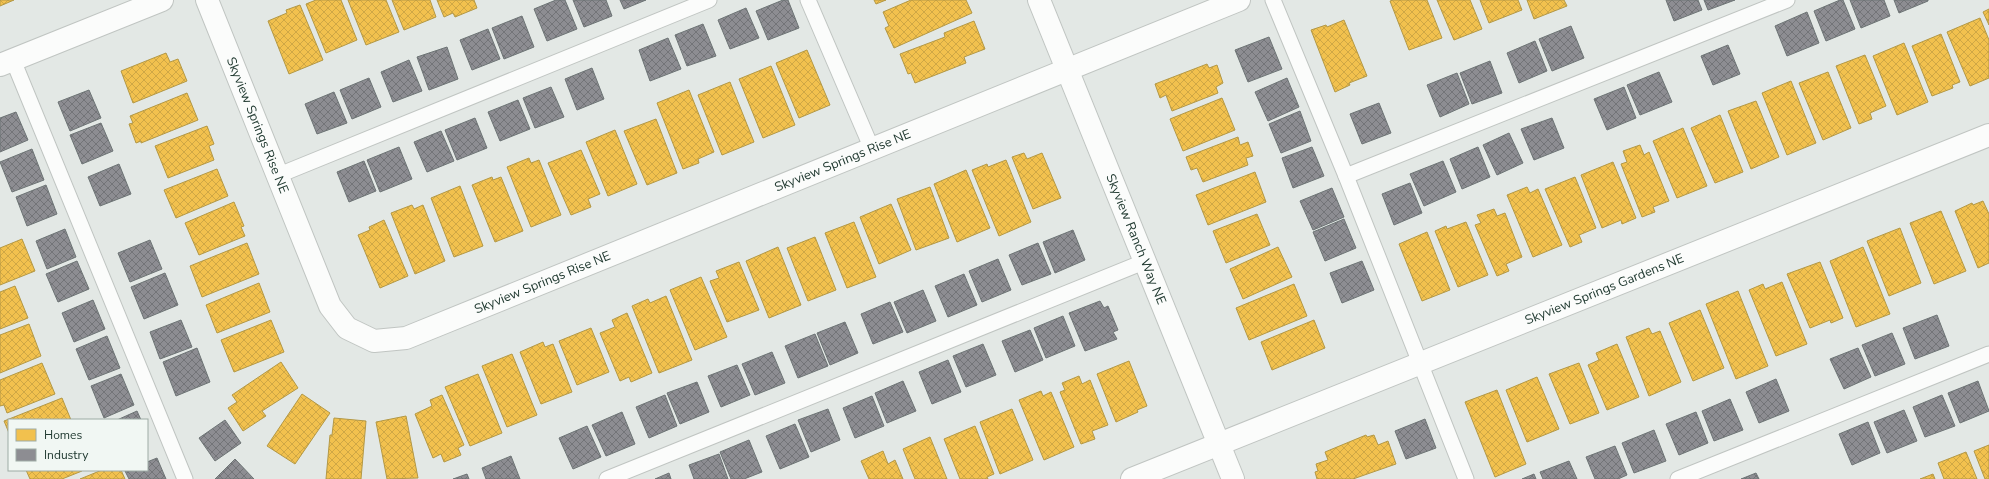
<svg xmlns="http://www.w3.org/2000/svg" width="1989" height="479" font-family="'Nunito Sans',sans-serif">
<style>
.homes{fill:url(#homes-cross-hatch);stroke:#b39845}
.industry{fill:url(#industry-cross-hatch);stroke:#6d7475}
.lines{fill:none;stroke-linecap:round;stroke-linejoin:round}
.lane-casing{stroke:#c0c5c2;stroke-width:17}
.street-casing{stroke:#c0c5c2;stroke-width:24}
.lane{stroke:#fbfcfb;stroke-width:15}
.street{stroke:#fbfcfb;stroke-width:22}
.labels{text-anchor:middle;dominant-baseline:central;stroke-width:4;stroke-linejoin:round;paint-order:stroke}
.street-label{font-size:13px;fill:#213a31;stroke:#f1f7f3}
</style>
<defs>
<pattern id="homes-cross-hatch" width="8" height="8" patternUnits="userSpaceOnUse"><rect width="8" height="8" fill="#f2c14e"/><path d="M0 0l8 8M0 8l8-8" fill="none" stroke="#cfa745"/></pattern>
<pattern id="industry-cross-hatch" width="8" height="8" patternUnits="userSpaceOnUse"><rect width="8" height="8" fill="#8d8d92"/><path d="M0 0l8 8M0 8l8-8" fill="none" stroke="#737478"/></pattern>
</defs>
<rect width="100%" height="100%" fill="#e3e8e5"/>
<g class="homes">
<path d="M 0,0 L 14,0 L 0,6 Z"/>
<path d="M 316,0 L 341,0 L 357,40 L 326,53 L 306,4 Z"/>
<path d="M 348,0 L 386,0 L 399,32 L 366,45 Z"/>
<path d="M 392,0 L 430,0 L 436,17 L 404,30 Z"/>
<path d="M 437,0 L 474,0 L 477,8 L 455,17 L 453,13 L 444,17 Z"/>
<path d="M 874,0 L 886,0 L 876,4 Z"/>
<path d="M 911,0 L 966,0 L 972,13 L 894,48 L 885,28 L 889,26 L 883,12 Z"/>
<path d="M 1393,0 L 1427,0 L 1442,38 L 1409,50 L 1390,1 Z"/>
<path d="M 1437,0 L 1470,0 L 1482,29 L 1454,40 Z"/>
<path d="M 1480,0 L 1518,0 L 1522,10 L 1489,23 Z"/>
<path d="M 1527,0 L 1564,0 L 1567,6 L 1534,19 Z"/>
<path d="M 300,5 L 323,60 L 289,74 L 268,21 L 287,13 L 286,10 Z"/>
<path d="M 1989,9 L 1989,25 L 1983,12 Z"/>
<path d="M 1980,18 L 1989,40 L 1989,78 L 1970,86 L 1947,32 Z"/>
<path d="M 1344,20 L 1367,76 L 1349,83 L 1350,85 L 1335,92 L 1311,30 L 1326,25 L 1327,27 Z"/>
<path d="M 974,21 L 985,49 L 964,57 L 966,63 L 915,83 L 911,73 L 908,74 L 900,54 L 945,37 L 944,33 Z"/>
<path d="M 1941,34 L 1960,82 L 1952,85 L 1953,88 L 1932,96 L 1912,46 Z"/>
<path d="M 1904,43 L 1928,102 L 1897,115 L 1873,56 Z"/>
<path d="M 807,50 L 830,105 L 799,118 L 776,63 Z"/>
<path d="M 166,53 L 170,62 L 178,59 L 187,81 L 133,103 L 121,71 Z"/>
<path d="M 1865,55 L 1886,106 L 1870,113 L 1872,119 L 1859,124 L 1836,66 Z"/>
<path d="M 1207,64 L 1209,68 L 1217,65 L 1223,83 L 1216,87 L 1218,93 L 1172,111 L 1166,95 L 1160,98 L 1155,84 Z"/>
<path d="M 771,66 L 795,125 L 763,138 L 739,79 Z"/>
<path d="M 1828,72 L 1851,128 L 1823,140 L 1799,83 Z"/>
<path d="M 1791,81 L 1816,143 L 1787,155 L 1762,93 Z"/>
<path d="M 730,82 L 754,142 L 722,155 L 698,95 Z"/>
<path d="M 689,90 L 714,152 L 698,159 L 699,163 L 683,169 L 657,103 Z"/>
<path d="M 187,93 L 198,120 L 141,143 L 141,141 L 136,143 L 129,124 L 133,123 L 130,116 Z"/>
<path d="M 1222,98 L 1235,130 L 1183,151 L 1170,119 Z"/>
<path d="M 1756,101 L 1779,157 L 1751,169 L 1728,111 Z"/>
<path d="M 1720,115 L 1743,172 L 1715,183 L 1691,128 Z"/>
<path d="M 656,119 L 677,173 L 647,185 L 624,131 Z"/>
<path d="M 207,126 L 214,144 L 209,146 L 214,160 L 168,178 L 155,146 Z"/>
<path d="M 1683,128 L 1707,186 L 1677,198 L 1653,141 Z"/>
<path d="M 615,130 L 637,184 L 608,196 L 586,142 Z"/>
<path d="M 1238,137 L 1240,145 L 1248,142 L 1253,156 L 1246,158 L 1248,165 L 1203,182 L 1197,168 L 1191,170 L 1186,157 Z"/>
<path d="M 1640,145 L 1644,155 L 1649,152 L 1669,201 L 1653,207 L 1655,212 L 1642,217 L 1621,164 L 1627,162 L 1623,151 Z"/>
<path d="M 581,150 L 600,194 L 588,199 L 591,207 L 571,215 L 548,163 Z"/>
<path d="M 1024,153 L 1027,159 L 1042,153 L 1061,198 L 1033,209 L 1012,157 Z"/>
<path d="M 529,158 L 531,163 L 539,160 L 561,215 L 531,227 L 507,167 Z"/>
<path d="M 1006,160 L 1031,222 L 999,236 L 972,170 L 987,164 L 988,167 Z"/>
<path d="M 1613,162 L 1636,218 L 1622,224 L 1621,220 L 1602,228 L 1581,175 Z"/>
<path d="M 217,169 L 228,196 L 176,218 L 164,190 Z"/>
<path d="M 966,170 L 990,228 L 957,242 L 934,184 Z"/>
<path d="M 1255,172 L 1266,202 L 1208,225 L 1196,195 Z"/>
<path d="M 492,177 L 493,180 L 501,177 L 523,231 L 495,242 L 472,185 Z"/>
<path d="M 1575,177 L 1596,228 L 1579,235 L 1582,242 L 1570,247 L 1545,189 Z"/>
<path d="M 460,186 L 483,246 L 454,257 L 431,198 Z"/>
<path d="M 930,187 L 949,238 L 916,250 L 897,199 Z"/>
<path d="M 1527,187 L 1530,193 L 1538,189 L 1562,245 L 1533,257 L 1507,195 Z"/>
<path d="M 1983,201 L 1989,214 L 1989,263 L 1978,268 L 1955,211 L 1972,203 L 1973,205 Z"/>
<path d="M 234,202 L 244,226 L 241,227 L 245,236 L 199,255 L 185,223 Z"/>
<path d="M 891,204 L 911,250 L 879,264 L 860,217 Z"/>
<path d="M 412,205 L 414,209 L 423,205 L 445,261 L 415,274 L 391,213 Z"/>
<path d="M 1494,209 L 1497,216 L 1505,213 L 1522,257 L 1506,264 L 1509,271 L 1497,276 L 1475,225 L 1481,223 L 1477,215 Z"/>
<path d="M 1941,211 L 1966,271 L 1934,284 L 1910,223 Z"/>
<path d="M 1257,214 L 1270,245 L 1226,263 L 1213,231 Z"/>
<path d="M 384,220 L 408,276 L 380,288 L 358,235 L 370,230 L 369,227 Z"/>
<path d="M 854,222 L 876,277 L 847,288 L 825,233 Z"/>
<path d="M 1466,222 L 1488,275 L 1458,287 L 1435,231 L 1446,226 L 1447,229 Z"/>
<path d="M 1900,228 L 1921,283 L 1889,296 L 1867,241 Z"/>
<path d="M 1427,232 L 1450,290 L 1422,301 L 1399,244 Z"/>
<path d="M 815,237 L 836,290 L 808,301 L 787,248 Z"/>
<path d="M 22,239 L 35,271 L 0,285 L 0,248 Z"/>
<path d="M 247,243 L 259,274 L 202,297 L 190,266 Z"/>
<path d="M 778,247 L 801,305 L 769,318 L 746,261 Z"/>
<path d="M 1278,247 L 1292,277 L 1243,299 L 1230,269 Z"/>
<path d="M 1863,247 L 1890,314 L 1856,327 L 1830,261 Z"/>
<path d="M 739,262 L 759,310 L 727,322 L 710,281 L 719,278 L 716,271 Z"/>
<path d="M 1820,262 L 1843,318 L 1831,323 L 1830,320 L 1810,328 L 1787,274 Z"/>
<path d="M 701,277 L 727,337 L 695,350 L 670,290 Z"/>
<path d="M 1782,282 L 1807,344 L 1776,356 L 1749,290 L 1763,284 L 1765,289 Z"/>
<path d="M 259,283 L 270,312 L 217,333 L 206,305 Z"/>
<path d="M 1294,284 L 1307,316 L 1249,340 L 1236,308 Z"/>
<path d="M 15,286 L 28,318 L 0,329 L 0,292 Z"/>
<path d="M 1738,291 L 1768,366 L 1736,379 L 1706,304 Z"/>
<path d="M 666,296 L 692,360 L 659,373 L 632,306 L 648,299 L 650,303 Z"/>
<path d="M 1700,310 L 1724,368 L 1693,381 L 1669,323 Z"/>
<path d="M 627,313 L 652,373 L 631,382 L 629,377 L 620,381 L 600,333 L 615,327 L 612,320 Z"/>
<path d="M 271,320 L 284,352 L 234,372 L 221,340 Z"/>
<path d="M 1314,320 L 1325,348 L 1272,370 L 1261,342 Z"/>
<path d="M 29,324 L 41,356 L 0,373 L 0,335 Z"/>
<path d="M 591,328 L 609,372 L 577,385 L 559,341 Z"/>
<path d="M 1649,328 L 1652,334 L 1660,331 L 1681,382 L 1649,396 L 1626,337 Z"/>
<path d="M 543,342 L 545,347 L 553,344 L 572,392 L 541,404 L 520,352 Z"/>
<path d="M 1617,344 L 1639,397 L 1607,410 L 1588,365 L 1599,360 L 1596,353 Z"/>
<path d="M 512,354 L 537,415 L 507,427 L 482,366 Z"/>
<path d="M 1129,361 L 1147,406 L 1137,410 L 1138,412 L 1116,422 L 1097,374 Z"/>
<path d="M 281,362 L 298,388 L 262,411 L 266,416 L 243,431 L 228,408 L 237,402 L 232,395 Z"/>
<path d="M 42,363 L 55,394 L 7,413 L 4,405 L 0,406 L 0,380 Z"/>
<path d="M 1579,363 L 1599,413 L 1570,424 L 1549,374 Z"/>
<path d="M 478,374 L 502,433 L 470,446 L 445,387 Z"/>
<path d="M 1079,376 L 1082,384 L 1090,380 L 1108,425 L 1092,431 L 1095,439 L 1081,444 L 1060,392 L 1065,390 L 1062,383 Z"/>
<path d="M 1537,377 L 1559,429 L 1527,442 L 1506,390 Z"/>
<path d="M 1497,390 L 1526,464 L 1495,477 L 1465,402 Z"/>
<path d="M 1041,391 L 1043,396 L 1051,392 L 1074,447 L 1044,460 L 1019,400 Z"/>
<path d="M 302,394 L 330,413 L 295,464 L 267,446 Z"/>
<path d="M 442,395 L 464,445 L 458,448 L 461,455 L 444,462 L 441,454 L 433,458 L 415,414 L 432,406 L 430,400 Z"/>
<path d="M 62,398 L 71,420 L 9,420 L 9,433 L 4,421 Z"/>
<path d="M 1012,409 L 1033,460 L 1000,474 L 980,422 Z"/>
<path d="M 406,416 L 418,478 L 387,479 L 376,422 Z"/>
<path d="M 334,418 L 366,421 L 361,479 L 326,479 L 330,435 L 332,435 Z"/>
<path d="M 975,426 L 994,474 L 987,477 L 988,479 L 960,479 L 944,439 Z"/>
<path d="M 1366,435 L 1367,437 L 1374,435 L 1378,445 L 1388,441 L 1396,464 L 1353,479 L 1317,479 L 1315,472 L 1318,471 L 1316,464 L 1328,460 L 1325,452 Z"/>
<path d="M 930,437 L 947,479 L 915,479 L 903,449 Z"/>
<path d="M 1989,445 L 1989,479 L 1985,479 L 1974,451 Z"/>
<path d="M 883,451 L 888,464 L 895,460 L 903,479 L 869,479 L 861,461 Z"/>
<path d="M 1966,452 L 1977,479 L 1944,479 L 1938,463 Z"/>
<path d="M 26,470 L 81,470 L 82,471 L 62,479 L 30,479 Z"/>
<path d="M 102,470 L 121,470 L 125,479 L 80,479 Z"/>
<path d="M 1933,474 L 1935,479 L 1920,479 Z"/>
</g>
<g class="industry">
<path d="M 556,0 L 565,0 L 577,29 L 547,41 L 534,9 Z"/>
<path d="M 573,0 L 606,0 L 612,16 L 584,27 Z"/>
<path d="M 620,0 L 646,0 L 624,9 Z"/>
<path d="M 783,0 L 788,0 L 799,28 L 768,40 L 756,11 Z"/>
<path d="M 1666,0 L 1698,0 L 1702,10 L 1674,21 Z"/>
<path d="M 1704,0 L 1735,0 L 1708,10 Z"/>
<path d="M 1840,0 L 1843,0 L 1855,29 L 1826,41 L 1814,11 Z"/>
<path d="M 1850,0 L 1884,0 L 1890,16 L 1861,28 Z"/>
<path d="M 1894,0 L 1928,0 L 1928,1 L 1899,13 Z"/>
<path d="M 746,8 L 759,38 L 730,49 L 718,20 Z"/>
<path d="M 1807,12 L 1819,43 L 1787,56 L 1775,26 Z"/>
<path d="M 522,16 L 534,47 L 504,59 L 492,28 Z"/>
<path d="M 703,24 L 716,56 L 687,66 L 675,35 Z"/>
<path d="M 1571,26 L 1584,58 L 1552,71 L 1539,39 Z"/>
<path d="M 488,29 L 500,59 L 472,70 L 460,40 Z"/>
<path d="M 1269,37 L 1282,69 L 1248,82 L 1235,50 Z"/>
<path d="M 668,38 L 681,69 L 650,81 L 639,50 Z"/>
<path d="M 1535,41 L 1547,71 L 1519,83 L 1507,53 Z"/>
<path d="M 1728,45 L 1740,74 L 1713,85 L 1701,56 Z"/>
<path d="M 447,47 L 458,79 L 429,90 L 417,57 Z"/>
<path d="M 409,60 L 422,91 L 393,102 L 381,72 Z"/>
<path d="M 1490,61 L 1502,93 L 1472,104 L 1460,73 Z"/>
<path d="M 592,68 L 604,99 L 577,110 L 565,79 Z"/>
<path d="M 1659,72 L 1672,102 L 1640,115 L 1627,85 Z"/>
<path d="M 1457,73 L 1469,104 L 1440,117 L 1427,85 Z"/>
<path d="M 369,78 L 381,107 L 352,119 L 340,90 Z"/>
<path d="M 1287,78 L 1299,107 L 1268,121 L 1255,92 Z"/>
<path d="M 551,87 L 564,117 L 535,128 L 523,98 Z"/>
<path d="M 1624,87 L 1636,118 L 1607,130 L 1594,99 Z"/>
<path d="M 89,90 L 101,118 L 70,131 L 58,102 Z"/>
<path d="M 334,92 L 347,123 L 317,134 L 305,104 Z"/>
<path d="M 518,100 L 530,129 L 500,141 L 488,112 Z"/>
<path d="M 1379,103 L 1391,133 L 1362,144 L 1350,114 Z"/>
<path d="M 1300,111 L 1311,141 L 1281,153 L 1269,124 Z"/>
<path d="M 16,112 L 28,140 L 0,152 L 0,118 Z"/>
<path d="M 475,118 L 487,148 L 457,160 L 445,130 Z"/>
<path d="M 1552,118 L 1564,148 L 1534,160 L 1521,129 Z"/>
<path d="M 101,123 L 113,151 L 82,164 L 70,135 Z"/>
<path d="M 441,131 L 454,161 L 427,172 L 414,142 Z"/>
<path d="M 1509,133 L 1523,163 L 1497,175 L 1483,145 Z"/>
<path d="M 399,147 L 412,179 L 380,192 L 367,160 Z"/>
<path d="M 1312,147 L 1324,176 L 1293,188 L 1282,158 Z"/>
<path d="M 1478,147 L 1490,177 L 1462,189 L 1450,159 Z"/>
<path d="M 32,149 L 44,180 L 12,192 L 0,162 Z"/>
<path d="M 364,161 L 376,191 L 349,202 L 337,172 Z"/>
<path d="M 1443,161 L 1456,192 L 1424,206 L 1410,174 Z"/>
<path d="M 119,164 L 131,194 L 100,206 L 88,177 Z"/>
<path d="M 1410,183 L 1422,213 L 1394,225 L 1382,194 Z"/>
<path d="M 46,185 L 57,214 L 27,226 L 16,197 Z"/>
<path d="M 1332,188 L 1344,217 L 1313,230 L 1300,201 Z"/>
<path d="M 1344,219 L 1356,248 L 1325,261 L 1313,232 Z"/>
<path d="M 65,229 L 76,257 L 47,269 L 36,241 Z"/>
<path d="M 1073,230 L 1085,260 L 1055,273 L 1043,242 Z"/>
<path d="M 150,240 L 162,269 L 130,282 L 118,253 Z"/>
<path d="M 1038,243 L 1051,274 L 1022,285 L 1009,255 Z"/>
<path d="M 998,259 L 1011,290 L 982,302 L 969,271 Z"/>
<path d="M 77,261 L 89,289 L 58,302 L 46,274 Z"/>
<path d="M 1362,261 L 1374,290 L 1342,303 L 1330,273 Z"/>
<path d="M 165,273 L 178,305 L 144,319 L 131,287 Z"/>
<path d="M 964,274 L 977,305 L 948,317 L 935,286 Z"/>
<path d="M 923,290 L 936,321 L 907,333 L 894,302 Z"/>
<path d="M 93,300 L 105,329 L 74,342 L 62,313 Z"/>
<path d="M 1100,301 L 1104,308 L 1108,306 L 1118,330 L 1113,332 L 1117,339 L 1085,351 L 1069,313 Z"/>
<path d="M 890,302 L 903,332 L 873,344 L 861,314 Z"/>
<path d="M 1937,315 L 1949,346 L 1915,359 L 1903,328 Z"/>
<path d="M 1063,316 L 1075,346 L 1046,358 L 1034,328 Z"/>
<path d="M 181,320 L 192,347 L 160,359 L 150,332 Z"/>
<path d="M 845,322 L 858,353 L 830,365 L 817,333 Z"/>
<path d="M 1030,330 L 1043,360 L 1015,372 L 1002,341 Z"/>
<path d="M 1892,333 L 1905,364 L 1875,376 L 1862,345 Z"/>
<path d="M 815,334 L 828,366 L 798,378 L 785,346 Z"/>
<path d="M 107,336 L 120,368 L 89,380 L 76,349 Z"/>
<path d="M 983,344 L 996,375 L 966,387 L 953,356 Z"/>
<path d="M 197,348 L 210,382 L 176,396 L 163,362 Z"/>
<path d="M 1858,348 L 1871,377 L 1844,389 L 1830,359 Z"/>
<path d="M 772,352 L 785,383 L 755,395 L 742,364 Z"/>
<path d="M 948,360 L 961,392 L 932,404 L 919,372 Z"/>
<path d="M 737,365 L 750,395 L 721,407 L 708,376 Z"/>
<path d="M 121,374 L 134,405 L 104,418 L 91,386 Z"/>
<path d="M 1776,379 L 1789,411 L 1759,423 L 1746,392 Z"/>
<path d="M 903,381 L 916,411 L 887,423 L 875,393 Z"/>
<path d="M 1978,381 L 1989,411 L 1960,423 L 1948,393 Z"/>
<path d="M 697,382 L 709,412 L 680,424 L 667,393 Z"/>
<path d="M 665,395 L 677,426 L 649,438 L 636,407 Z"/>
<path d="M 1942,395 L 1955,426 L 1925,437 L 1913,407 Z"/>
<path d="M 872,396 L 884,426 L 855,438 L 843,408 Z"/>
<path d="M 1730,399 L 1743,430 L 1714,441 L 1702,411 Z"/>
<path d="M 828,409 L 840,440 L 811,452 L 798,420 Z"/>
<path d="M 1904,410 L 1917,441 L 1887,453 L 1874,422 Z"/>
<path d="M 137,411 L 141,420 L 117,420 Z"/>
<path d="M 622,412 L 635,444 L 606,456 L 592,425 Z"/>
<path d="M 1696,412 L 1708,443 L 1679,455 L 1666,424 Z"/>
<path d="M 1425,419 L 1436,448 L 1406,459 L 1395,431 Z"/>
<path d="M 225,420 L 241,443 L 215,461 L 199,438 Z"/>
<path d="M 1868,422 L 1880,453 L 1852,465 L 1839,434 Z"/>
<path d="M 795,424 L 809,457 L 780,469 L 766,436 Z"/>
<path d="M 587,426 L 601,457 L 573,469 L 559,438 Z"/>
<path d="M 1654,430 L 1666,461 L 1634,473 L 1622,443 Z"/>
<path d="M 749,440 L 762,472 L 744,479 L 731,479 L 720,452 Z"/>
<path d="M 1615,446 L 1627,475 L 1618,479 L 1595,479 L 1586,457 Z"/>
<path d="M 719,454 L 728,479 L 694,479 L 689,465 Z"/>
<path d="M 511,456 L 520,479 L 486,479 L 482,468 Z"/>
<path d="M 157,458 L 166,479 L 129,479 L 125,471 L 147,470 L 147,462 Z"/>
<path d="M 235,459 L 254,479 L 215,479 Z"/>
<path d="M 1569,461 L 1577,479 L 1543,479 L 1540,472 Z"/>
<path d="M 669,473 L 671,479 L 655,479 Z"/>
<path d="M 1756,473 L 1759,479 L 1741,479 Z"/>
<path d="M 467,474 L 469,479 L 453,479 Z"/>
<path d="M 1534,474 L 1536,479 L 1522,479 Z"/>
</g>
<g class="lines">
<defs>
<g id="lane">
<path d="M 808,0 L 872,149"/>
<path d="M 1273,0 L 1346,176 L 1466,479"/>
<path d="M 13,60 L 185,479"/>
<path d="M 279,175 L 709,0"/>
<path d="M 1346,176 L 1787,0"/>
<path d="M 607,479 L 1146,261"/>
<path d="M 1678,479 L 1989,354"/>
</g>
<g id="street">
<path id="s1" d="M 207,0 L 330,306 L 347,328 L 374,341 L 406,338 L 1239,0"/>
<path id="s2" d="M 1039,0 L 1233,479"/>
<path d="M 0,65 L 162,0"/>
<path id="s3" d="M 1132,479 L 1989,135"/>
</g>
</defs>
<use href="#lane" class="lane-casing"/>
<use href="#street" class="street-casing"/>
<use href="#lane" class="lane"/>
<use href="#street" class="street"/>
</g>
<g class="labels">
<g class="street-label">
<text stroke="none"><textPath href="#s1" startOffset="135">Skyview Springs Rise NE</textPath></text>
<text stroke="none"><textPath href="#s1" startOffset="891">Skyview Springs Rise NE</textPath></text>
<text stroke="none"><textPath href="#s2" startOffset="258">Skyview Ranch Way NE</textPath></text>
<text stroke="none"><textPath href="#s1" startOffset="567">Skyview Springs Rise NE</textPath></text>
<text stroke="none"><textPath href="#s3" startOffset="509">Skyview Springs Gardens NE</textPath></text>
</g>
</g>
<rect x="8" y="419" width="140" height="52" fill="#f1f7f3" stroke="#9eaba5"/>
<rect x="16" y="429" width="20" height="12" fill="#f2c14e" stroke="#9eaba5"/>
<text x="44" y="439" font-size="12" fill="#213a31">Homes</text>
<rect x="16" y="449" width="20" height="12" fill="#8d8d92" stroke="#9eaba5"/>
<text x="44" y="459" font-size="12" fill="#213a31">Industry</text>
</svg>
